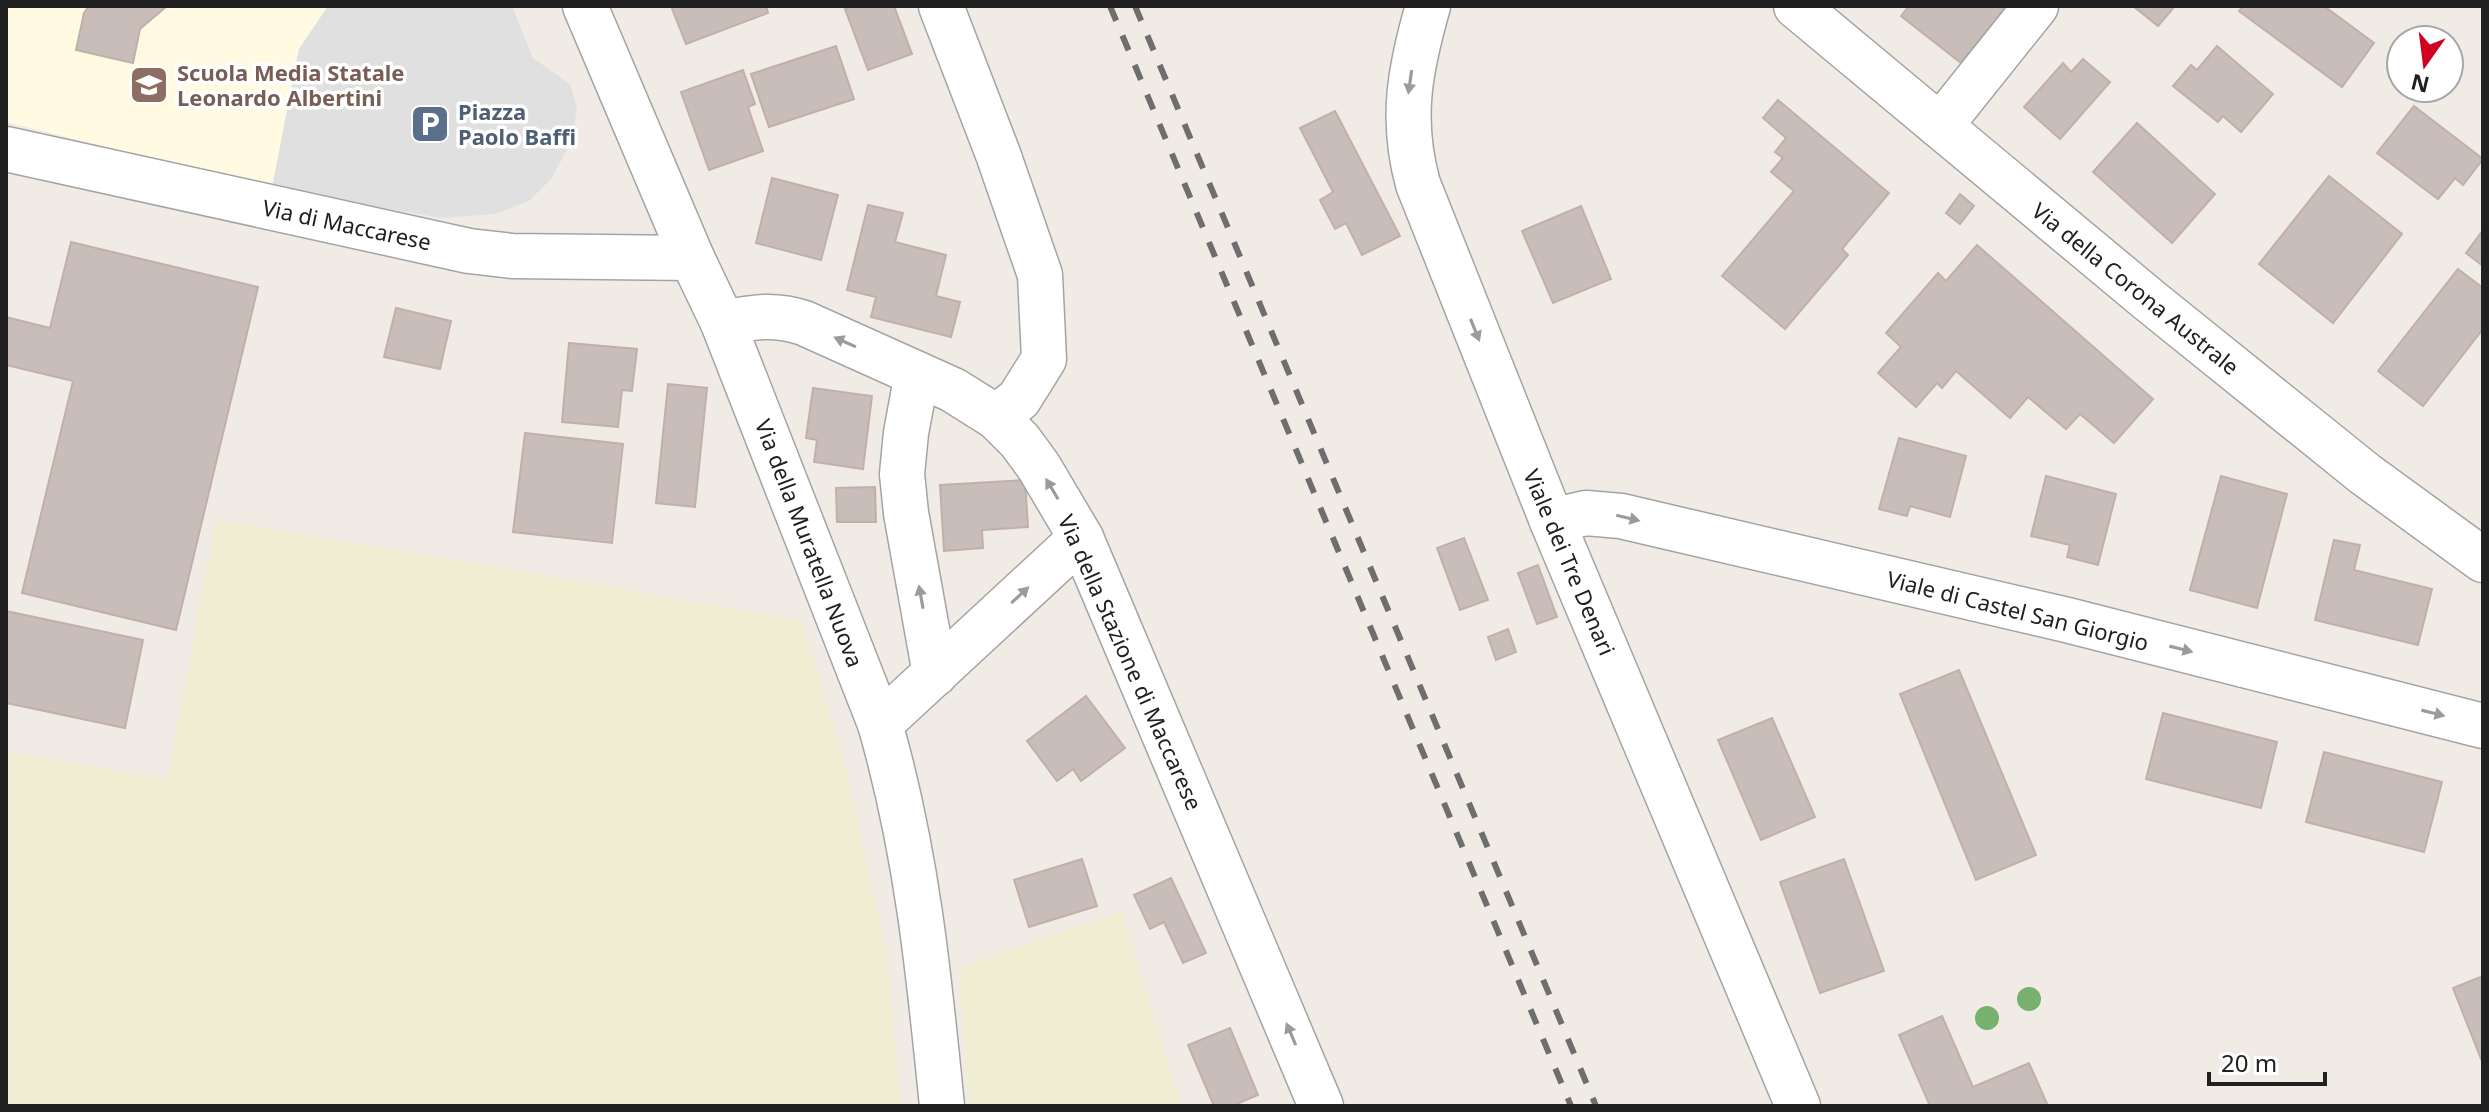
<svg xmlns="http://www.w3.org/2000/svg" width="2489" height="1112" font-family="'Noto Sans',sans-serif">
<style>
.education{fill:#fffae1}
.farmland{fill:#efedd2}
.parking{fill:#e0e0e0}
.building{fill:#c8bdb9;stroke:#c2b0a8;stroke-width:2}
.lines{fill:none;stroke-linecap:round;stroke-linejoin:round}
.minor-casing{stroke:#a4a4a4;stroke-width:47}
.minor{stroke:#fff;stroke-width:44}
.rail{stroke:#6e6e6e;stroke-width:6;stroke-dasharray:16 16;stroke-linecap:butt}
.tree{fill:#77b16d}
.oneway{fill:#9b9b9b}
.labels{text-anchor:middle;dominant-baseline:central;stroke-width:7;stroke-linejoin:round;paint-order:stroke}
.education-label{font-size:22px;font-weight:bold;fill:#785e54;stroke:#fff;text-anchor:start}
.service-label{font-size:22px;font-weight:bold;fill:#4e5e75;stroke:#fff;text-anchor:start}
.street-label{font-size:22px;fill:#202020;stroke:#fff}
</style>
<rect width="100%" height="100%" fill="#f1ebe6"/>
<path class="education" d="M 6,6 L 328,6 L 299,49 L 272,188 L 6,122 Z"/>
<g class="farmland">
<path d="M 216,519 L 801,620 L 841,748 L 887,953 L 901,1106 L 6,1106 L 6,751 L 167,780 Z"/>
<path d="M 1122,911 L 1181,1106 L 969,1106 L 958,968 Z"/>
</g>
<path class="parking" d="M 328,6 L 512,6 L 533,58 L 570,84 L 577,108 L 572,140 L 552,178 L 529,201 L 496,214 L 441,218 L 272,188 L 299,49 Z"/>
<g class="building">
<path d="M 89,6 L 167,6 L 140,29 L 133,63 L 76,50 L 84,13 Z"/>
<path d="M 671,6 L 766,6 L 768,13 L 686,44 Z"/>
<path d="M 853,6 L 894,6 L 912,54 L 868,70 L 845,9 Z"/>
<path d="M 1909,6 L 2007,6 L 1961,63 L 1901,16 Z"/>
<path d="M 2133,6 L 2175,6 L 2158,26 Z"/>
<path d="M 2243,6 L 2324,6 L 2374,43 L 2342,87 L 2239,11 Z"/>
<path d="M 836,46 L 854,99 L 769,127 L 751,74 Z"/>
<path d="M 2217,46 L 2273,94 L 2241,132 L 2223,116 L 2218,122 L 2173,86 L 2191,65 L 2197,70 Z"/>
<path d="M 2083,59 L 2110,82 L 2060,139 L 2024,107 L 2063,63 L 2071,72 Z"/>
<path d="M 743,70 L 755,104 L 748,107 L 763,151 L 709,170 L 681,92 Z"/>
<path d="M 1778,100 L 1889,193 L 1842,249 L 1848,255 L 1785,329 L 1722,276 L 1794,191 L 1771,172 L 1783,158 L 1775,152 L 1786,138 L 1763,118 Z"/>
<path d="M 2414,106 L 2483,159 L 2463,185 L 2455,178 L 2438,199 L 2377,153 Z"/>
<path d="M 1335,111 L 1400,236 L 1362,255 L 1346,223 L 1335,229 L 1320,200 L 1333,192 L 1300,128 Z"/>
<path d="M 2137,123 L 2215,194 L 2172,243 L 2093,172 Z"/>
<path d="M 2329,176 L 2402,234 L 2333,323 L 2259,264 Z"/>
<path d="M 772,178 L 838,195 L 821,260 L 756,243 Z"/>
<path d="M 1960,194 L 1974,206 L 1960,224 L 1946,213 Z"/>
<path d="M 868,205 L 903,213 L 895,242 L 946,255 L 936,296 L 960,302 L 951,337 L 871,317 L 876,297 L 847,290 Z"/>
<path d="M 1581,206 L 1611,279 L 1553,303 L 1522,231 Z"/>
<path d="M 2483,230 L 2483,266 L 2466,253 Z"/>
<path d="M 71,242 L 258,287 L 176,630 L 22,593 L 73,381 L 6,365 L 6,317 L 50,328 Z"/>
<path d="M 1977,245 L 2153,399 L 2114,443 L 2080,414 L 2066,429 L 2028,397 L 2010,418 L 1956,371 L 1942,388 L 1937,383 L 1916,407 L 1878,373 L 1901,347 L 1886,333 L 1938,273 L 1946,281 Z"/>
<path d="M 2458,269 L 2483,288 L 2483,329 L 2423,406 L 2378,371 Z"/>
<path d="M 396,308 L 451,321 L 440,369 L 384,357 Z"/>
<path d="M 569,343 L 637,349 L 632,391 L 622,390 L 618,427 L 562,422 Z"/>
<path d="M 668,384 L 707,388 L 695,507 L 656,503 Z"/>
<path d="M 813,388 L 872,396 L 863,469 L 814,462 L 817,440 L 806,438 Z"/>
<path d="M 525,433 L 623,444 L 612,543 L 513,532 Z"/>
<path d="M 1899,438 L 1966,456 L 1950,517 L 1910,506 L 1907,516 L 1879,509 Z"/>
<path d="M 2046,476 L 2116,494 L 2098,565 L 2067,557 L 2070,545 L 2031,536 Z"/>
<path d="M 2221,476 L 2287,494 L 2257,608 L 2190,590 Z"/>
<path d="M 1025,480 L 1028,527 L 982,530 L 983,548 L 944,551 L 940,485 Z"/>
<path d="M 875,487 L 876,522 L 837,522 L 836,488 Z"/>
<path d="M 1464,538 L 1488,600 L 1460,610 L 1437,548 Z"/>
<path d="M 2334,540 L 2360,545 L 2354,570 L 2432,589 L 2418,645 L 2315,620 Z"/>
<path d="M 1538,565 L 1557,617 L 1537,624 L 1518,573 Z"/>
<path d="M 6,611 L 143,640 L 125,728 L 6,703 Z"/>
<path d="M 1508,629 L 1516,652 L 1496,660 L 1488,637 Z"/>
<path d="M 1959,670 L 2036,855 L 1976,880 L 1900,694 Z"/>
<path d="M 1086,696 L 1125,748 L 1081,781 L 1073,769 L 1057,781 L 1027,741 Z"/>
<path d="M 2163,713 L 2277,742 L 2261,808 L 2146,779 Z"/>
<path d="M 1772,718 L 1815,817 L 1761,840 L 1718,740 Z"/>
<path d="M 2324,752 L 2442,782 L 2424,852 L 2306,822 Z"/>
<path d="M 1082,859 L 1097,906 L 1029,927 L 1014,880 Z"/>
<path d="M 1844,859 L 1884,971 L 1820,993 L 1780,882 Z"/>
<path d="M 1171,878 L 1206,953 L 1183,963 L 1164,922 L 1150,929 L 1134,895 Z"/>
<path d="M 2483,976 L 2483,1064 L 2453,988 Z"/>
<path d="M 1942,1016 L 1973,1087 L 2029,1063 L 2048,1106 L 1930,1106 L 1899,1035 Z"/>
<path d="M 1230,1028 L 1258,1095 L 1232,1106 L 1214,1106 L 1188,1045 Z"/>
</g>
<g class="lines">
<defs>
<g id="minor">
<path d="M 585,6 L 692,258 L 723,323 L 880,724 C 917,852 929,975 942,1106"/>
<path d="M 941,6 L 998,154 L 1040,275 L 1044,359 L 1019,399 L 996,417"/>
<path d="M 1428,6 C 1410,69 1400,119 1418,184 L 1552,521 L 1798,1106"/>
<path d="M 1796,6 L 2149,300 L 2365,474 L 2483,560"/>
<path d="M 1940,126 L 2036,6"/>
<path d="M 6,149 L 469,251 L 512,256 L 692,258"/>
<path d="M 723,323 C 752,317 775,313 804,323 L 953,390 L 996,417 L 1020,441 L 1039,467 L 1081,538 L 1321,1106"/>
<path d="M 917,374 L 906,433 L 902,474 L 906,513 L 935,674"/>
<path d="M 1552,521 L 1586,513 L 1621,516 L 2067,620 L 2483,726"/>
<path d="M 880,724 L 1081,538"/>
</g>
</defs>
<use href="#minor" class="minor-casing"/>
<use href="#minor" class="minor"/>
<g class="rail">
<path d="M 1110,6 L 1571,1106"/>
<path d="M 1135,6 L 1596,1106"/>
</g>
</g>
<g class="tree">
<circle cx="2029" cy="999" r="12"/>
<circle cx="1987" cy="1018" r="12"/>
</g>
<defs><path id="oneway-solid" d="M-6-.8H1V-3.2L6.5 0L1 3.2V.8H-6Z" transform="scale(2)"/></defs>
<g class="oneway">
<use href="#oneway-solid" transform="translate(1410 82) rotate(98)"/>
<use href="#oneway-solid" transform="translate(1475 330) rotate(68)"/>
<use href="#oneway-solid" transform="translate(845 342) rotate(-156)"/>
<use href="#oneway-solid" transform="translate(1052 489) rotate(-121)"/>
<use href="#oneway-solid" transform="translate(1628 518) rotate(13)"/>
<use href="#oneway-solid" transform="translate(1020 595) rotate(-43)"/>
<use href="#oneway-solid" transform="translate(921 597) rotate(-100)"/>
<use href="#oneway-solid" transform="translate(2181 649) rotate(14)"/>
<use href="#oneway-solid" transform="translate(2433 713) rotate(14)"/>
<use href="#oneway-solid" transform="translate(1291 1034) rotate(-113)"/>
</g>
<defs>
<symbol id="school-square" viewBox="-11 -11 22 22"><rect x="-9" y="-9" width="18" height="18" rx="4" fill="#8d6e63" stroke="#fff"/><path d="M0-5L7-2L0 1L-7-2ZM-4 1L0 2.5L4 1V4Q0 6-4 4Z" fill="#fff"/></symbol>
<symbol id="parking-square" viewBox="-11 -11 22 22"><rect x="-9" y="-9" width="18" height="18" rx="4" fill="#5c6f8a" stroke="#fff"/><path d="M-3.5-5.5H1a3.5 3.5 0 0 1 0 7H-1V5.5H-3.5ZM-1-3.4V-.6H.8a1.4 1.4 0 0 0 0-2.8Z" fill="#fff"/></symbol>
</defs>
<g fill-rule="evenodd">
<use href="#school-square" x="127" y="63" width="44" height="44"/>
<use href="#parking-square" x="408" y="102" width="44" height="44"/>
</g>
<g class="labels">
<g class="education-label">
<text x="177" y="72">Scuola Media Statale<tspan x="177" dy="25">Leonardo Albertini</tspan></text>
</g>
<g class="service-label">
<text x="458" y="111">Piazza<tspan x="458" dy="25">Paolo Baffi</tspan></text>
</g>
<g class="street-label">
<text transform="translate(347 224) rotate(12)">Via di Maccarese</text>
<text transform="translate(2136 288) rotate(39)">Via della Corona Australe</text>
<text transform="translate(810 543) rotate(69)">Via della Muratella Nuova</text>
<text transform="translate(1570 562) rotate(67)">Viale dei Tre Denari</text>
<text transform="translate(2018 610) rotate(14)">Viale di Castel San Giorgio</text>
<text transform="translate(1131 662) rotate(66)">Via della Stazione di Maccarese</text>
</g>
</g>
<rect width="2489" height="1112" fill="none" stroke="#202020" stroke-width="16"/>
<g transform="translate(2425 64) rotate(194)"><circle r="38" fill="#ffffff" stroke="#a6a6a6" stroke-width="2"/>
<path d="M0-6L14 30L0 20L-14 30Z" fill="#d00021"/>
<text y="-12" font-size="22" font-weight="bold" text-anchor="middle" fill="#202020">N</text>
</g>
<path d="M2209 1072v12h116v-12" fill="none" stroke="#202020" stroke-width="4"/>
<text x="2221" y="1072" font-size="24" fill="#202020" stroke="#ffffff" stroke-width="6" paint-order="stroke">20 m</text>
</svg>
